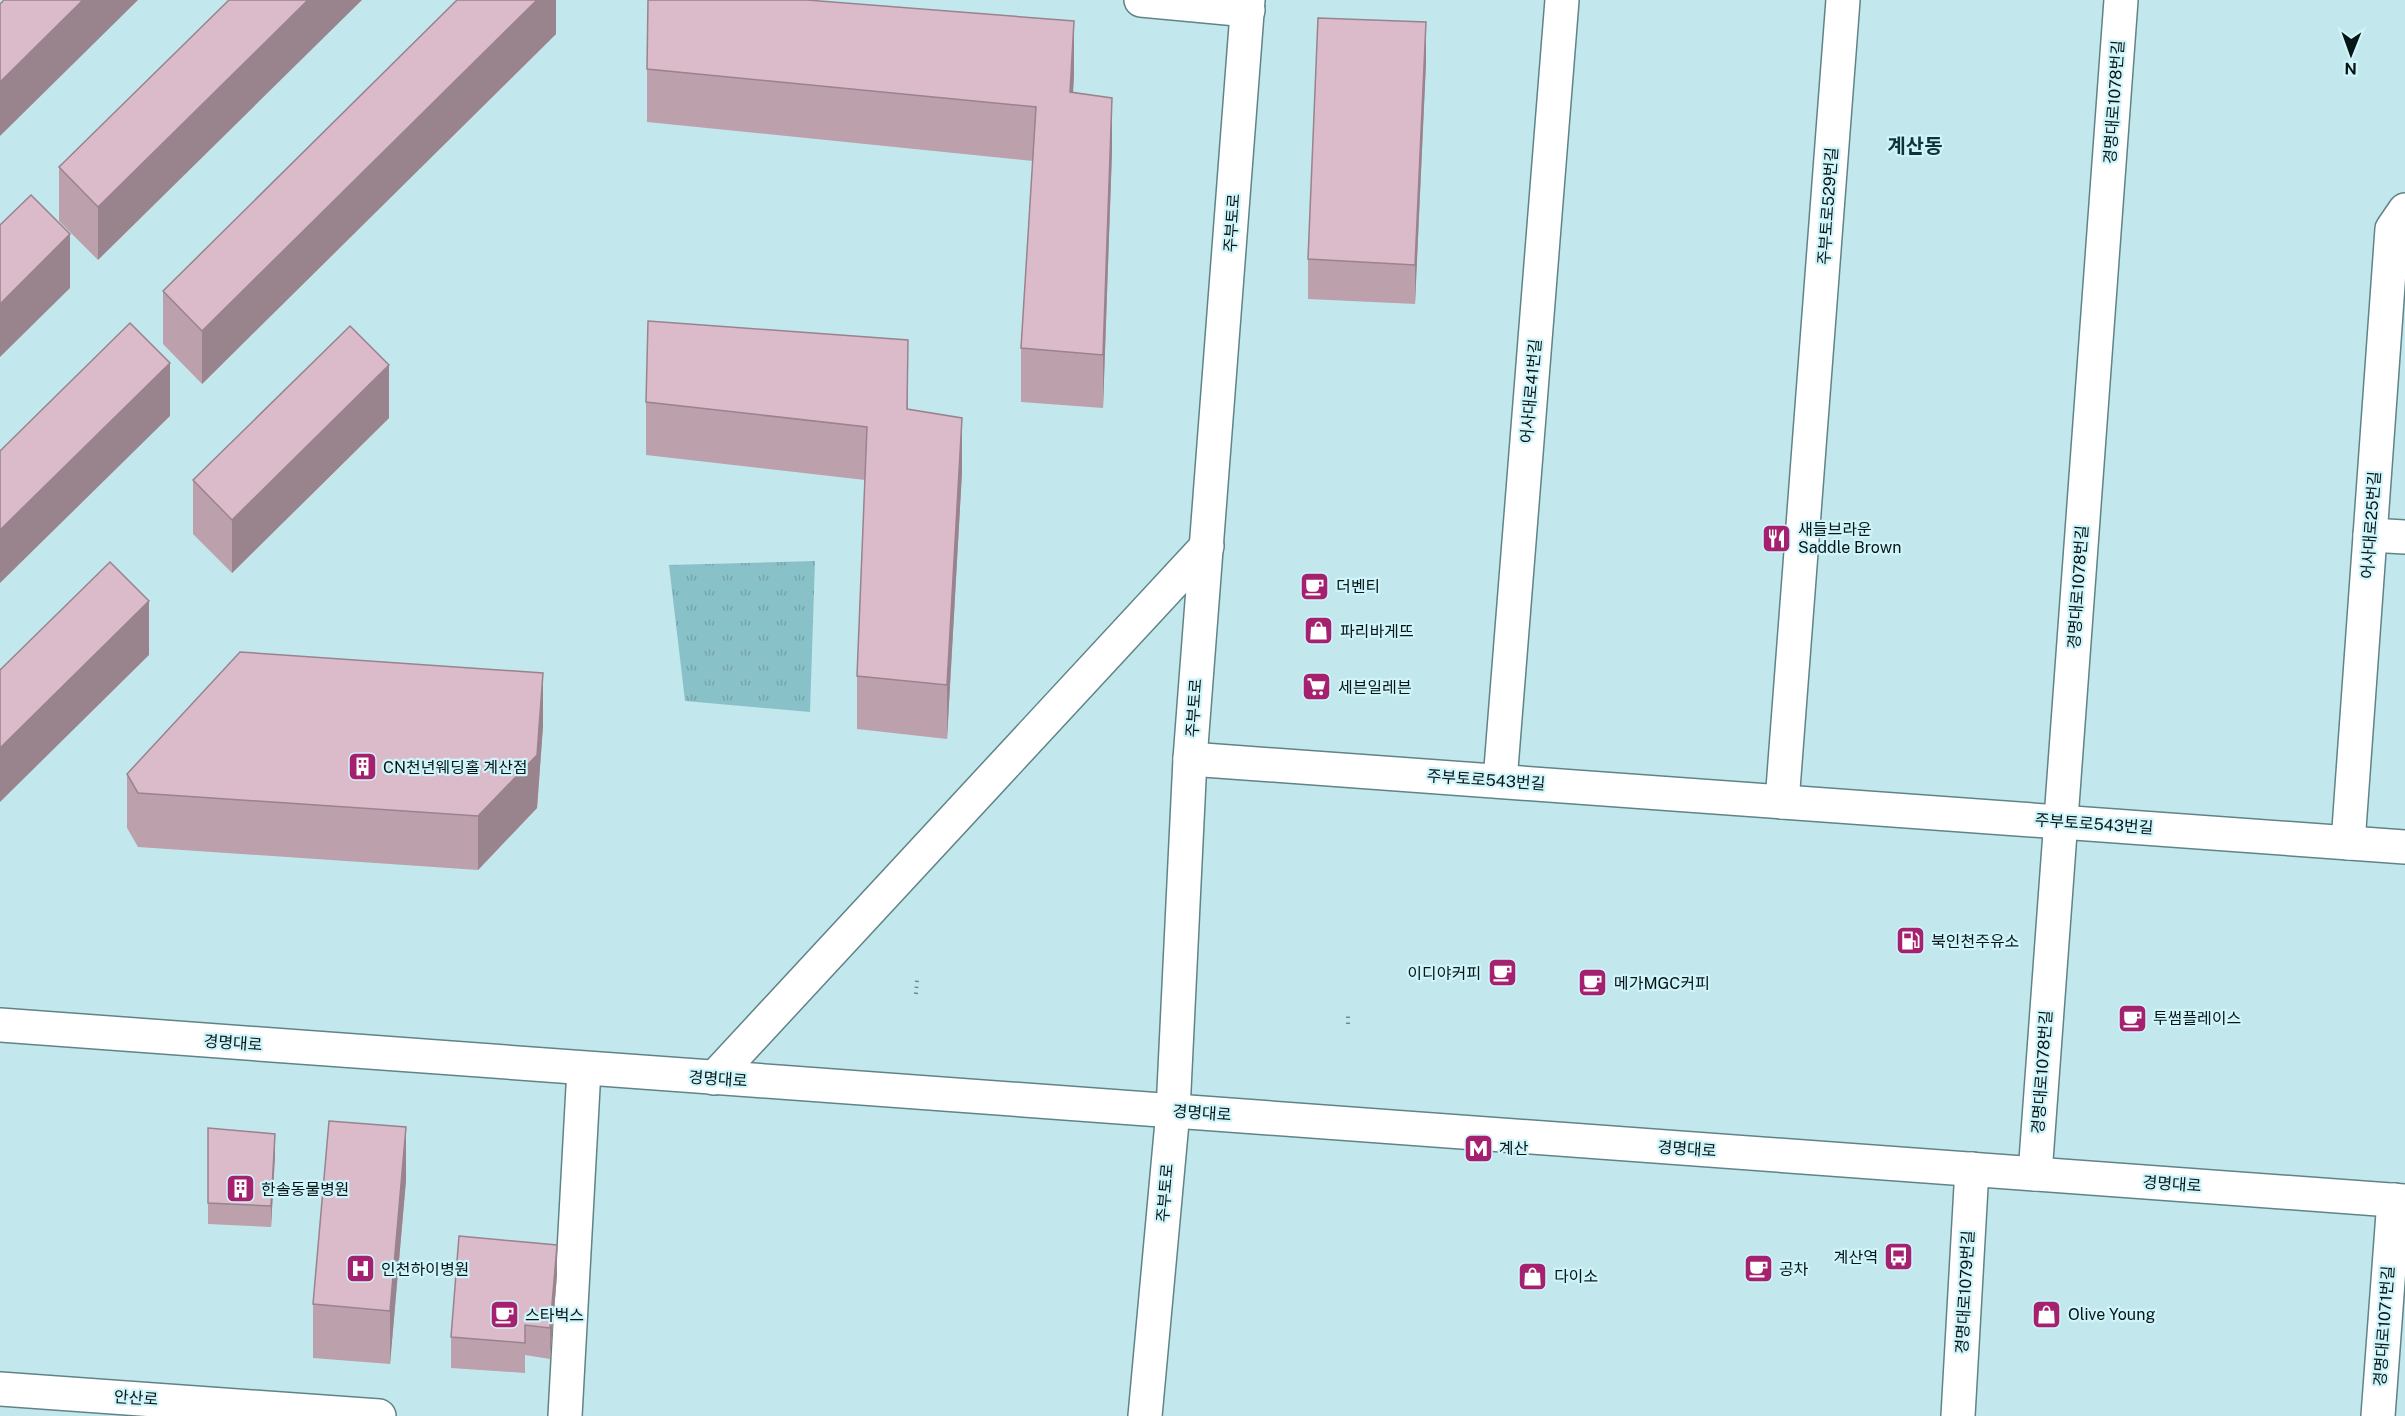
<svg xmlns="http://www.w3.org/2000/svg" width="2405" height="1416" font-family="'Public Sans','Noto Sans KR',sans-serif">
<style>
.park{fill:url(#park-tufts)}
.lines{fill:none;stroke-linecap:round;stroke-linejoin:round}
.minor-casing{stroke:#608387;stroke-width:36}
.major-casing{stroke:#608387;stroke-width:36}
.path{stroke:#708b8f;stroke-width:4;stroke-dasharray:1.5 4.5;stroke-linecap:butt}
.minor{stroke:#fff;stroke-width:33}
.major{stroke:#fff;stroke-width:33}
.wall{fill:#bca1ad}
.shaded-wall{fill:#99838d}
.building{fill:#dbbbc9;stroke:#99838d;stroke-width:1.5}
.labels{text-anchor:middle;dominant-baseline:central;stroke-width:4.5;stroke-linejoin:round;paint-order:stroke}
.street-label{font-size:16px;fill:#081517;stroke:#cff5fa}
.poi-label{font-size:16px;fill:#081517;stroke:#cff5fa;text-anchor:start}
.quarter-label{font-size:20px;font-weight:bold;fill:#113337;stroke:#cff5fa}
</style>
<defs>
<pattern id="park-tufts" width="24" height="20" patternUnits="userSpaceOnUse" patternTransform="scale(1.5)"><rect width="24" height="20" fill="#89c1c8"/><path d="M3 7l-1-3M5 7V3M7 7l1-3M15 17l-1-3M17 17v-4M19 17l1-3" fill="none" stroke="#75a5ab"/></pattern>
</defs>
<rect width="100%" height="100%" fill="#c2e8ed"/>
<path class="park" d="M 815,561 L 810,712 L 685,701 L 669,565 Z"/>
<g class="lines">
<defs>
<g id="minor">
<path d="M 1141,0 L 1248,10"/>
<path d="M 2370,535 L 2405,537"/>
<path d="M 1190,759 L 2405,847"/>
<path d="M 1500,781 L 1562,0"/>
<path d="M 1782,802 L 1843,0"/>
<path d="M 2348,843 L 2392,229 L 2405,210"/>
<path d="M 0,1025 L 2405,1201"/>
<path d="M 714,1078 L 1207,546"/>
<path d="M 2035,1174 L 2121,0"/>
<path d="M 0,1389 L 379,1416"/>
<path d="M 565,1416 L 584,1069"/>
<path d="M 1958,1416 L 1972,1169"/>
<path d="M 2378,1416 L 2394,1200"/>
</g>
<path id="major" d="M 1145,1416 L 1173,1111 L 1190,759 L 1248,0"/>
</defs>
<use href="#minor" class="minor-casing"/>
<use href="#major" class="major-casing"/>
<g class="path">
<path d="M 916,994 L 917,980"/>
<path d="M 1348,1024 L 1348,1015"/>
</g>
<use href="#minor" class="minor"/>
<use href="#major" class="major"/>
</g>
<g class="wall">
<path d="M 229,0 L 98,260 L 59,221 L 59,167 Z"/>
<path d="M 556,0 L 556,34 L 202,384 L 163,344 L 163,291 Z"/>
<path d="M 1426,62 L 1415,304 L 1308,299 L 1308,259 Z"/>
<path d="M 647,69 L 1074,75 L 1073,92 L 1112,151 L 1103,408 L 1021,402 L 1021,348 L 1033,161 L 647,122 Z"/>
<path d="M 646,402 L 908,409 L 962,472 L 947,739 L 857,729 L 857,676 L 865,480 L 646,455 Z"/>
<path d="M 389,418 L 232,573 L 193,534 L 193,480 Z"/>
<path d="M 543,726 L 537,808 L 478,870 L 138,847 L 127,828 L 127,774 Z"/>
<path d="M 208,1128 L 275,1155 L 271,1227 L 208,1224 Z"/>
<path d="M 406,1180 L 390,1364 L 313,1358 L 313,1304 Z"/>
<path d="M 557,1275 L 550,1359 L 525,1355 L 525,1373 L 451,1368 L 451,1337 Z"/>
</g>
<g class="shaded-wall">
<path d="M 83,0 L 138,0 L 0,136 L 0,82 Z"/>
<path d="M 308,0 L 362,0 L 98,260 L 98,207 Z"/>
<path d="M 537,0 L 556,0 L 556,34 L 202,384 L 202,331 Z"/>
<path d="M 1074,21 L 1074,75 L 1070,146 L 1070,92 Z"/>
<path d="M 1426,22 L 1426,62 L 1415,304 L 1415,265 Z"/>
<path d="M 1112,98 L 1112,151 L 1103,408 L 1103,355 Z"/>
<path d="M 70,234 L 70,288 L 0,357 L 0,304 Z"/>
<path d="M 908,340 L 908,394 L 907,462 L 907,409 Z"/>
<path d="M 170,363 L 170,416 L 0,583 L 0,530 Z"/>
<path d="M 389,365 L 389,418 L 232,573 L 232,520 Z"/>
<path d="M 962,418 L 962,472 L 947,739 L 947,685 Z"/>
<path d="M 149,601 L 149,655 L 0,802 L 0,748 Z"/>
<path d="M 543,673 L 543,726 L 537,808 L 478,870 L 478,816 Z"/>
<path d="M 406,1127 L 406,1180 L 390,1364 L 390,1311 Z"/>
<path d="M 275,1134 L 275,1155 L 271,1227 L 271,1206 Z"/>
<path d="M 557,1245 L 557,1275 L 550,1359 L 550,1328 Z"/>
</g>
<g class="building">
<path d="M 4,0 L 83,0 L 0,82 L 0,4 Z"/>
<path d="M 229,0 L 308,0 L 98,207 L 59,167 Z"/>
<path d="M 457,0 L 537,0 L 202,331 L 163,291 Z"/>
<path d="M 648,0 L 807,0 L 1074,21 L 1070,92 L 1112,98 L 1103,355 L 1021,348 L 1036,107 L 647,69 Z"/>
<path d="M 1318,18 L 1426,22 L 1415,265 L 1308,259 Z"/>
<path d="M 31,195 L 70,234 L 0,304 L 0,225 Z"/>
<path d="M 648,321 L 908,340 L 907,409 L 962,418 L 947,685 L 857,676 L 867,427 L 646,402 Z"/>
<path d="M 130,323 L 170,363 L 0,530 L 0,451 Z"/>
<path d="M 350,326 L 389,365 L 232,520 L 193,480 Z"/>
<path d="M 110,562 L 149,601 L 0,748 L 0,670 Z"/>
<path d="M 240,652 L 543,673 L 537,755 L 478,816 L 138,793 L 127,774 Z"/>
<path d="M 329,1121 L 406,1127 L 390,1311 L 313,1304 Z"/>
<path d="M 208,1128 L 275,1134 L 271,1206 L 208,1203 Z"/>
<path d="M 459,1236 L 557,1245 L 550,1328 L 525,1325 L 525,1343 L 451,1337 Z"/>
</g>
<defs>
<symbol id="restaurant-square" viewBox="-11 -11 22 22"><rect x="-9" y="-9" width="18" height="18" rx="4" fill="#a5216f" stroke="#cff5fa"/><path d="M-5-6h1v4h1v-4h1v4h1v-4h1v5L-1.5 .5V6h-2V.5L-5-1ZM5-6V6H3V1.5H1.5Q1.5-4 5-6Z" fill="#fff"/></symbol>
<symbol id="cafe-square" viewBox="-11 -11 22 22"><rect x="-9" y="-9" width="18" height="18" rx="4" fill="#a5216f" stroke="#cff5fa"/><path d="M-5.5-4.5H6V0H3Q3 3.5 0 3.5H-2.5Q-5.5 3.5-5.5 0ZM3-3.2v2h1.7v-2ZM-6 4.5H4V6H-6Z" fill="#fff"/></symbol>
<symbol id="shop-square" viewBox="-11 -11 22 22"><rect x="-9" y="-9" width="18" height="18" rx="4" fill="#a5216f" stroke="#cff5fa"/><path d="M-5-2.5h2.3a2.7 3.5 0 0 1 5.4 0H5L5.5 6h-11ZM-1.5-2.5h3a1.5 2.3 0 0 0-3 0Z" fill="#fff"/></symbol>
<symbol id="supermarket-square" viewBox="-11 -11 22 22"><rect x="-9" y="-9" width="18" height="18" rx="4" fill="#a5216f" stroke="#cff5fa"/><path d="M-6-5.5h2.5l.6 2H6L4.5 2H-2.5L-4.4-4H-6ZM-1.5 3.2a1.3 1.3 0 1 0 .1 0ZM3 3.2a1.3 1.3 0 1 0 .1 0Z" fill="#fff"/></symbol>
<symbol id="building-square" viewBox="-11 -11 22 22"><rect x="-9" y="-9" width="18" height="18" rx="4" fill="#a5216f" stroke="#cff5fa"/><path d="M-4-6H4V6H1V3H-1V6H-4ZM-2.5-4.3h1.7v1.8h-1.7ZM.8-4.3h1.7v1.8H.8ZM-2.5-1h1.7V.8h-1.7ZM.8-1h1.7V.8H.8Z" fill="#fff"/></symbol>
<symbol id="fuel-square" viewBox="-11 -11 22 22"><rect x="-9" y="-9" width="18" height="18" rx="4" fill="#a5216f" stroke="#cff5fa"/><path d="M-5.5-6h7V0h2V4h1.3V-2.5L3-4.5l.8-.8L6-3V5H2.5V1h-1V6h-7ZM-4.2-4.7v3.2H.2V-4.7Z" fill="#fff"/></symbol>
<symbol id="metro-square" viewBox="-11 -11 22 22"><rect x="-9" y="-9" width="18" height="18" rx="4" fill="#a5216f" stroke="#cff5fa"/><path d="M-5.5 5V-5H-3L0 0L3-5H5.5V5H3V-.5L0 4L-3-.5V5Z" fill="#fff"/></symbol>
<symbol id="bus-square" viewBox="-11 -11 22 22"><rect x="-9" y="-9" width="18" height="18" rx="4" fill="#a5216f" stroke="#cff5fa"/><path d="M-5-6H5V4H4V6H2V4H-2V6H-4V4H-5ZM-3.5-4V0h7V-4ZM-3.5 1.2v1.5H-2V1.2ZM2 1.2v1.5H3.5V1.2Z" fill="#fff"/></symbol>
<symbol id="hospital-square" viewBox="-11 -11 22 22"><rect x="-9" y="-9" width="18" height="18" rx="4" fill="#a5216f" stroke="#cff5fa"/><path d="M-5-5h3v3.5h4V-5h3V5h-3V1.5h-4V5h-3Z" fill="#fff"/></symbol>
</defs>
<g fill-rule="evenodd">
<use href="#restaurant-square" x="1760" y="522" width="33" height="33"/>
<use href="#cafe-square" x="1298" y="570" width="33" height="33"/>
<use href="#shop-square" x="1302" y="614" width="33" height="33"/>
<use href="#supermarket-square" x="1300" y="670" width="33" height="33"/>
<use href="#building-square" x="346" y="750" width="33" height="33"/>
<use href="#fuel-square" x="1894" y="924" width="33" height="33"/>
<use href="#cafe-square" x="1486" y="956" width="33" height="33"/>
<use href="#cafe-square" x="1576" y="966" width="33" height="33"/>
<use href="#cafe-square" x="2116" y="1002" width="33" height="33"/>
<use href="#metro-square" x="1462" y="1132" width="33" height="33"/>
<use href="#building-square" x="224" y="1172" width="33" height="33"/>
<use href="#bus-square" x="1882" y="1240" width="33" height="33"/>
<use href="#hospital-square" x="344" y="1252" width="33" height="33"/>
<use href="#cafe-square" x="1742" y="1252" width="33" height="33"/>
<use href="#shop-square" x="1516" y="1260" width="33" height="33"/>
<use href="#shop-square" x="2030" y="1298" width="33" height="33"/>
<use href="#cafe-square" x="488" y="1298" width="33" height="33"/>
</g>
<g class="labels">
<g class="street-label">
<text transform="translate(2114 102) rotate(-86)">경명대로1078번길</text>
<text transform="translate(1828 206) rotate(-86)">주부토로529번길</text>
<text transform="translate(1232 223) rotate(-86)">주부토로</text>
<text transform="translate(1531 391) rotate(-85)">어사대로41번길</text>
<text transform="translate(2371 525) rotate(-86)">어사대로25번길</text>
<text transform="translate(2078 587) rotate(-86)">경명대로1078번길</text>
<text transform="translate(1194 708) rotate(-86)">주부토로</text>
<text transform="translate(1486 780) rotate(4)">주부토로543번길</text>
<text transform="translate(2094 824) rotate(4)">주부토로543번길</text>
<text transform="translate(233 1043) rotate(4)">경명대로</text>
<text transform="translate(2042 1072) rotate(-86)">경명대로1078번길</text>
<text transform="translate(718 1079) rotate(4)">경명대로</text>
<text transform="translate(1202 1113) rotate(4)">경명대로</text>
<text transform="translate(1687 1149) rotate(4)">경명대로</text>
<text transform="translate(2172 1184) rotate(4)">경명대로</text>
<text transform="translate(1165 1193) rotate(-85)">주부토로</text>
<text transform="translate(1965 1292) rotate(-87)">경명대로1079번길</text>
<text transform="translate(2384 1326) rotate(-86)">경명대로1071번길</text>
<text transform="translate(136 1398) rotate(4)">안산로</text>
</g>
<g class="poi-label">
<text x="1798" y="529">새들브라운<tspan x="1798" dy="18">Saddle Brown</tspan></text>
<text x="1336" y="586">더벤티</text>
<text x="1340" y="631">파리바게뜨</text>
<text x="1338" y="687">세븐일레븐</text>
<text x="383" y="767">CN천년웨딩홀 계산점</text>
<text x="1931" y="941">북인천주유소</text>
<text x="1481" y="973" text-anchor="end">이디야커피</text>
<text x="1614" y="983">메가MGC커피</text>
<text x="2153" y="1018">투썸플레이스</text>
<text x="1499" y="1148">계산</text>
<text x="261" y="1189">한솔동물병원</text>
<text x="1878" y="1257" text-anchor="end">계산역</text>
<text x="381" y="1269">인천하이병원</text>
<text x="1779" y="1269">공차</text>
<text x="1554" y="1276">다이소</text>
<text x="2068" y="1314">Olive Young</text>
<text x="525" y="1315">스타벅스</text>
</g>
<g class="quarter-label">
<text x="1915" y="146">계산동</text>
</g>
</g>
<g transform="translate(2351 54) rotate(181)" stroke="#cff5fa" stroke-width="4.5" paint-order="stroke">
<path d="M0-4.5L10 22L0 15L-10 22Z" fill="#081517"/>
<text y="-9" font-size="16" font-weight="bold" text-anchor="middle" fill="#081517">N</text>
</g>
</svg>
